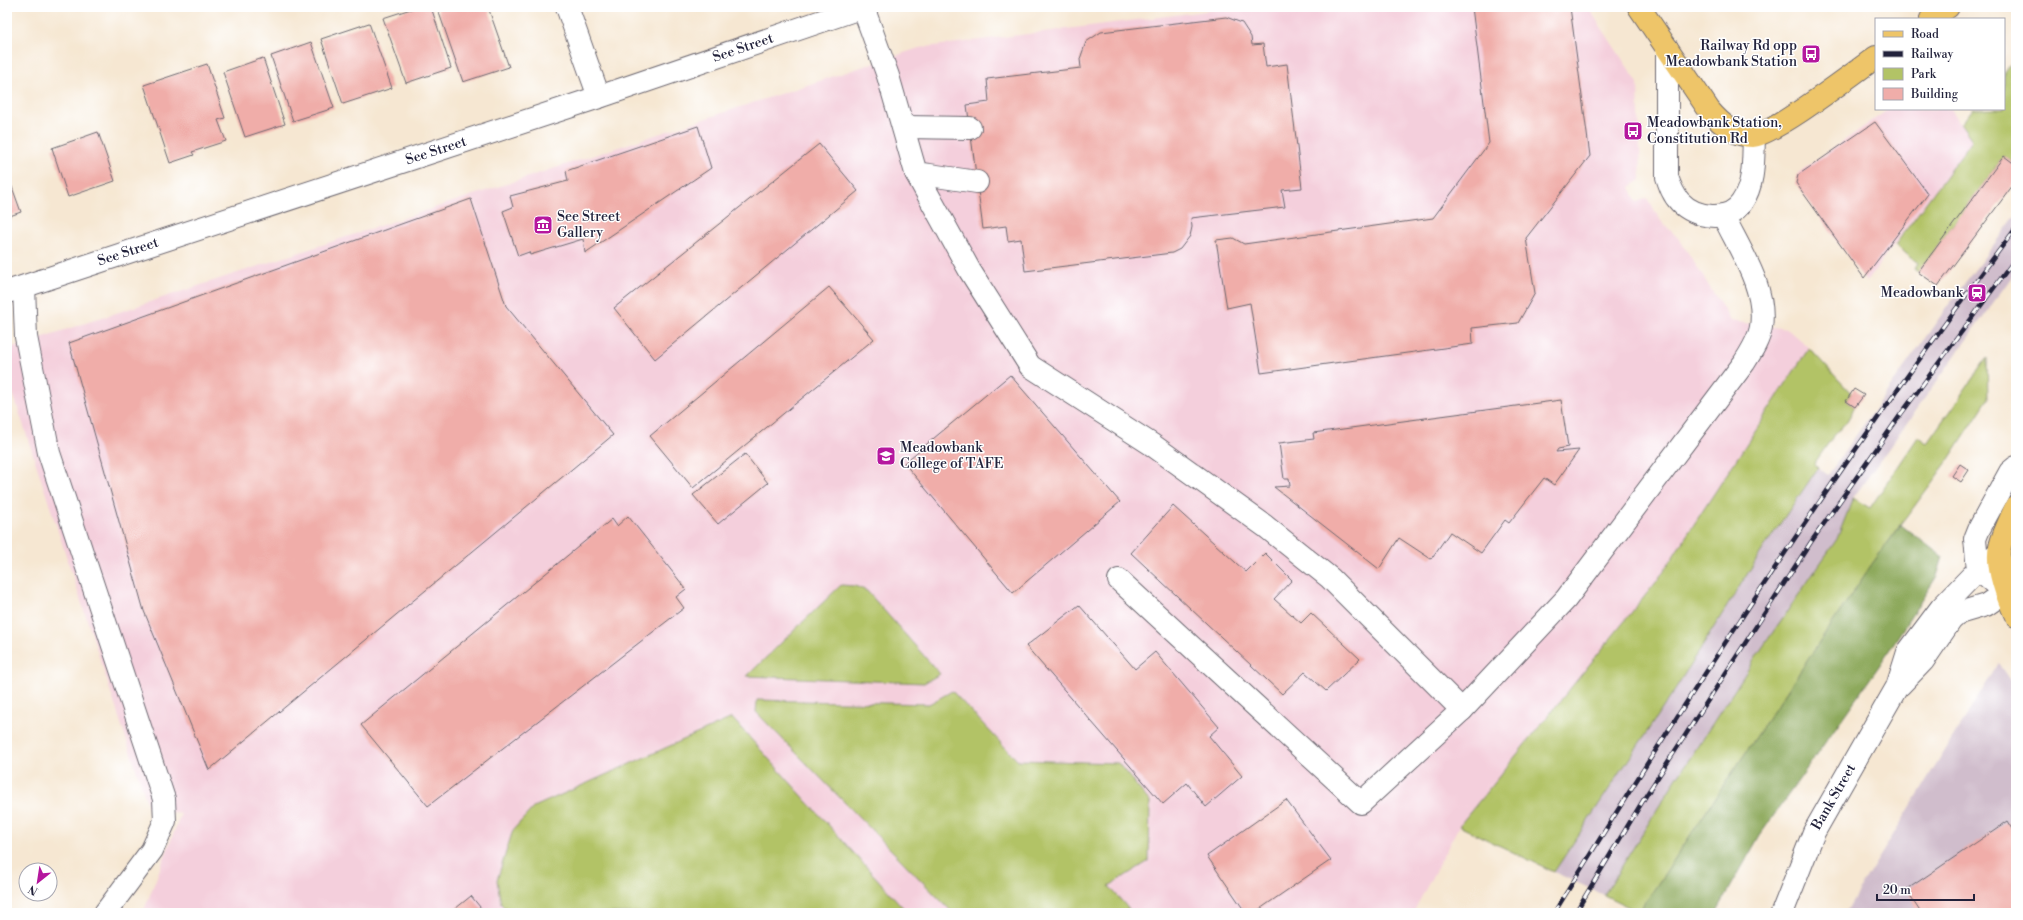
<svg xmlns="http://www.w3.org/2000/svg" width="2023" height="920" font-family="'Libre Bodoni',serif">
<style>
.built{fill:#f4cfdc}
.industrial{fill:#d0bdcc}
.green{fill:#b2c366;stroke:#6a7250}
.forest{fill:#8da95b;stroke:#58664b}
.building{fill:#f0ada9}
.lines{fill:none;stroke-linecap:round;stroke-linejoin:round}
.minor-casing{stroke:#6c6770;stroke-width:24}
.major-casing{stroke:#6c6770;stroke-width:24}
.minor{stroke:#fff;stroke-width:22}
.major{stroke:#eec569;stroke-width:22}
.rail-casing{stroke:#22223b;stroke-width:4.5}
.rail{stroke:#fff;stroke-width:3;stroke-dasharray:9;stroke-linecap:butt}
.labels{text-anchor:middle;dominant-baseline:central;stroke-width:3;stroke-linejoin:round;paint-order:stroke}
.poi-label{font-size:14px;fill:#22223b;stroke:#fff;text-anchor:start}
.street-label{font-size:14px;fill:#22223b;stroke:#fff}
</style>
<rect width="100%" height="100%" fill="#fff"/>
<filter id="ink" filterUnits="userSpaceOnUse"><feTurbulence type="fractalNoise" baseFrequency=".025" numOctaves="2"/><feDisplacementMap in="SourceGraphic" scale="8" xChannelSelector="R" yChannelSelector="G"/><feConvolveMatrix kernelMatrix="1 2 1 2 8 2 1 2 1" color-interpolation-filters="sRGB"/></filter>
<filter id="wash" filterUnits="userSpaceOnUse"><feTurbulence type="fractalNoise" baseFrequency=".012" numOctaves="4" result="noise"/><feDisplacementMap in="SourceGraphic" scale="16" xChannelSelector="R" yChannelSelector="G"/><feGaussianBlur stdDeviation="0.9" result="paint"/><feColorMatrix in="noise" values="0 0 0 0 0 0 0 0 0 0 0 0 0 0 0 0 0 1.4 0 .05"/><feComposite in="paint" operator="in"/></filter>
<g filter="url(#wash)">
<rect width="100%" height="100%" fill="#f6e7d2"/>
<g class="built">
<path d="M 1236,7 L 1588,7 L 1638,83 L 1641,180 L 1630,187 L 1637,202 L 1647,198 L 1661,221 L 1680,240 L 1731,321 L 1787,329 L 1809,348 L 1657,581 L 1459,826 L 1413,913 L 143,913 L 181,814 L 149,809 L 7,375 L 7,349 L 919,48 Z"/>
<path d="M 1889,109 L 1951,109 L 1972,140 L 1866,282 L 1796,183 L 1798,173 Z"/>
</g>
<g class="industrial">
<path d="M 2016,215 L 2016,271 L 1853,498 L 1837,539 L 1760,651 L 1671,787 L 1604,895 L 1554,872 L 1672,694 L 1763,549 L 1818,468 L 1828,475 L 1952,300 Z"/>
<path d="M 1999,663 L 2016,688 L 2016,913 L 1845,913 Z"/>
</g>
<g class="green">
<path d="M 2016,59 L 2016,165 L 2004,156 L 1918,272 L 1914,269 L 1918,263 L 1895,245 L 1972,140 L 1961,124 L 1973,109 L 2004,109 L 2004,72 Z"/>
<path d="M 1809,348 L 1851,393 L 1846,401 L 1855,407 L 1847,421 L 1832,438 L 1814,464 L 1818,468 L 1763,549 L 1672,694 L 1554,872 L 1459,826 L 1657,581 Z"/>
<path d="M 1987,358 L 1988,399 L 1947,462 L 1872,564 L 1639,912 L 1604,895 L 1671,787 L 1760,651 L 1837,539 L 1853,498 L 1870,508 L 1918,437 L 1927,443 Z"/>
<path d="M 841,585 L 855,586 L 867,591 L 940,674 L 924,683 L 747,676 Z"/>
<path d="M 952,691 L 1017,760 L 1118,763 L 1150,802 L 1149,861 L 1109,886 L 1132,913 L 953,913 L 756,712 L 757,700 L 929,704 Z"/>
<path d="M 732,718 L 908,913 L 510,913 L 501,904 L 497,880 L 513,830 L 534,807 Z"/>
</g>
<path class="forest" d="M 1901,525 L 1943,557 L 1937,576 L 1879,666 L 1760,835 L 1716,913 L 1639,912 L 1872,564 Z"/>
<g id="blocks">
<g class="building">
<path d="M 417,7 L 431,7 L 451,68 L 406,83 L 383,18 Z"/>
<path d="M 437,7 L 488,7 L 509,67 L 463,82 Z"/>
<path d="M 629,7 L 645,7 L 630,12 Z"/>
<path d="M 1472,7 L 1570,7 L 1590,156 L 1526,238 L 1535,293 L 1518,323 L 1472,328 L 1473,344 L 1261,373 L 1250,303 L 1227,308 L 1216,240 L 1233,238 L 1244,244 L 1433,218 L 1489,143 Z"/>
<path d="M 1226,17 L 1242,23 L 1251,37 L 1252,45 L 1263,44 L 1266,67 L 1287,64 L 1302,188 L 1282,190 L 1285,207 L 1191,218 L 1192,227 L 1190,236 L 1180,249 L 1172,253 L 1025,271 L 1021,239 L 1008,241 L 1006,226 L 983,229 L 967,105 L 989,102 L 987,79 L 1081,68 L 1080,59 L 1086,42 L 1101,32 Z"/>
<path d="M 369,23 L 392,88 L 343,104 L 321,39 Z"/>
<path d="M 311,42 L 334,108 L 293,121 L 271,56 Z"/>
<path d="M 263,58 L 285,124 L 245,137 L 223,72 Z"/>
<path d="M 207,64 L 225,118 L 218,120 L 226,141 L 192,152 L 194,155 L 170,163 L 144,85 Z"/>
<path d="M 1875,122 L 1928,194 L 1864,278 L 1796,183 L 1798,175 Z"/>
<path d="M 698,126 L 711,168 L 585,253 L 583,239 L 530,255 L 529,252 L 518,256 L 503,211 L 513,207 L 510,196 L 568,181 L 566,171 Z"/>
<path d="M 98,132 L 115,181 L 68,197 L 52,148 Z"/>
<path d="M 819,144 L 858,191 L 655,359 L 614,308 Z"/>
<path d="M 2004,156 L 2016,165 L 2016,181 L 1938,286 L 1918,272 Z"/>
<path d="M 7,173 L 21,212 L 7,217 Z"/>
<path d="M 471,199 L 506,306 L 613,435 L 209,770 L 144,611 L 69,343 Z"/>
<path d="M 829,287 L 874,339 L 693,488 L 650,436 Z"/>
<path d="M 1010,375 L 1120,502 L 1013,593 L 904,463 Z"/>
<path d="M 1854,389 L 1864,395 L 1855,407 L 1846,401 Z"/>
<path d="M 1561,400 L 1568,447 L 1558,449 L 1556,452 L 1579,450 L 1554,485 L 1544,478 L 1509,523 L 1505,520 L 1481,553 L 1450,532 L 1431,559 L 1399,538 L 1379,569 L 1274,487 L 1290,486 L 1289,479 L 1284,479 L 1279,443 L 1314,439 L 1313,433 Z"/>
<path d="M 745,454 L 768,483 L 718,524 L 693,495 Z"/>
<path d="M 1960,464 L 1969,470 L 1961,482 L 1952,476 Z"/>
<path d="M 1173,506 L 1246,572 L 1265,553 L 1292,580 L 1274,599 L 1301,623 L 1311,613 L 1360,659 L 1326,691 L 1305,672 L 1282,694 L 1131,553 Z"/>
<path d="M 628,516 L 686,589 L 676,597 L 684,608 L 428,806 L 361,725 L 612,519 L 617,526 Z"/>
<path d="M 1079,605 L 1135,669 L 1155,652 L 1219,727 L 1209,736 L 1242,776 L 1206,807 L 1187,783 L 1163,804 L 1026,646 Z"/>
<path d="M 1286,800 L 1331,860 L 1254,913 L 1246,913 L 1207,856 Z"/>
<path d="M 2008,821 L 2016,834 L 2016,906 L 2006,913 L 1921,913 L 1906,890 Z"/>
<path d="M 471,896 L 485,913 L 450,913 Z"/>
</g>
</g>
</g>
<g filter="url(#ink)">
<use href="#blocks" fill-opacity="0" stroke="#6c6770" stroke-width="1"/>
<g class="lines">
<defs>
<g id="minor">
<path d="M 567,7 L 599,97"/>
<path d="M 863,7 L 888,76 L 916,173"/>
<path d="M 1667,48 L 1667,177 C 1670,186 1673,195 1680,202 C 1695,218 1729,223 1742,202 C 1755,183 1753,158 1754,136"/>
<path d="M 904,127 L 970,128"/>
<path d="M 977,182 L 916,173 L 970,271 L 1030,366 L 1151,444 L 1265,526 L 1330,578 L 1462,710"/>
<path d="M 24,287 L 26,337 L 49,453 L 164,799 L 165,821 L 152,850 L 105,913"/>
<path d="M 7,292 L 599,97 L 863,7"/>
<path d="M 1119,580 L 1361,803 L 1462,710 L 1566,599 L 1744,363 C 1751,352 1759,340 1761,327 C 1767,288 1739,249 1723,215"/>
<path d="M 1900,685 L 1923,661 L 1951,620 L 1959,613 L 1986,605 L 2005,592 L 1978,570 L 1975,539 L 1979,529 L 2010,472 L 2016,467"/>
<path d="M 1782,913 L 1814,832 L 1897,687 L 1908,652 L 1941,608 L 1972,576 L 1999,553"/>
</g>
<g id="major">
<path d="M 1639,7 L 1709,110 C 1720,123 1734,136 1752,136 C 1772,136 1855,72 1876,57"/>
<path d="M 1931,19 L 1948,7"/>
<path d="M 2016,507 C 2010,520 2003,534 2000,547 C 1995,566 2008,599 2016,616"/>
</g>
</defs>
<use href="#minor" class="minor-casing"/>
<use href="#major" class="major-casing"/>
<use href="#minor" class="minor"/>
<use href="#major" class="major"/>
<defs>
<g id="rail">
<path d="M 1554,913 C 1698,678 1850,448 2016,228"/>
<path d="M 1575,913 L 1647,794 L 1811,542 L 1901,414 L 2016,258"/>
</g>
</defs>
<use href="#rail" class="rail-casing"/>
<use href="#rail" class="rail"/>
</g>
</g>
<defs>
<symbol id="bus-square" viewBox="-11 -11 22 22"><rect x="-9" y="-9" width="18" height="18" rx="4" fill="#b5179e" stroke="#fff"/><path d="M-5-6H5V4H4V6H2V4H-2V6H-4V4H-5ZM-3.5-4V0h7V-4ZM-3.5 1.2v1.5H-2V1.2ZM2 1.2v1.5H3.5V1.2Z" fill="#fff"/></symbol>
<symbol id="museum-square" viewBox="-11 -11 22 22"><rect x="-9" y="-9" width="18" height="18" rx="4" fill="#b5179e" stroke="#fff"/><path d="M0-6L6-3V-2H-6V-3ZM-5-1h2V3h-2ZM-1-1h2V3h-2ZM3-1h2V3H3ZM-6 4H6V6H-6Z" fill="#fff"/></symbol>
<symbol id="station-square" viewBox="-11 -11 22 22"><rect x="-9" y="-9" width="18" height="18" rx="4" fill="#b5179e" stroke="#fff"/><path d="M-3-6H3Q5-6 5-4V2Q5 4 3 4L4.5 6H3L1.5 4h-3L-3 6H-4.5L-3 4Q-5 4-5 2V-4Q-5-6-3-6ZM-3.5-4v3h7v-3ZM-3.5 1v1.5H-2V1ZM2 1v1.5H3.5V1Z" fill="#fff"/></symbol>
<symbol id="university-square" viewBox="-11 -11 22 22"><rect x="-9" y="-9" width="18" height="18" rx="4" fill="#b5179e" stroke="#fff"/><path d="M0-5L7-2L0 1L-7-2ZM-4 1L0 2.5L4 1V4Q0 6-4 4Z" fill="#fff"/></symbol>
</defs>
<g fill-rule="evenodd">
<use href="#bus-square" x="1800" y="43" width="22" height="22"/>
<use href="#bus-square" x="1622" y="120" width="22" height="22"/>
<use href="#museum-square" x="532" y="214" width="22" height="22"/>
<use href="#station-square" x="1966" y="282" width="22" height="22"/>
<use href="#university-square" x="875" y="445" width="22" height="22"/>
</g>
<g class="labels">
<g class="poi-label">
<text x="1797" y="46" text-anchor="end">Railway Rd opp<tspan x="1797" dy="16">Meadowbank Station</tspan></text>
<text x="1647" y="123">Meadowbank Station,<tspan x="1647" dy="16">Constitution Rd</tspan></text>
<text x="557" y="217">See Street<tspan x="557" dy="16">Gallery</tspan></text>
<text x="1963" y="293" text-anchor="end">Meadowbank</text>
<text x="900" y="448">Meadowbank<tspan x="900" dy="16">College of TAFE</tspan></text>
</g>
<g class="street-label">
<text transform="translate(743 48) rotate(-19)">See Street</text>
<text transform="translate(436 151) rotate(-18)">See Street</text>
<text transform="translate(128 252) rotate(-18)">See Street</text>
<text transform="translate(1834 797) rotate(-60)">Bank Street</text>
</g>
</g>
<rect width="2023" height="920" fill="none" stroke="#fff" stroke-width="24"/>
<rect x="1875" y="18" width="130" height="92" fill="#ffffff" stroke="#a7a7b1"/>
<rect x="1883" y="31" width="20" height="6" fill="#eec569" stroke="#a7a7b1"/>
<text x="1911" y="38" font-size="12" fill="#22223b">Road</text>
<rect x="1883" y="51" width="20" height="6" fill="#22223b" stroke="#a7a7b1"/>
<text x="1911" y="58" font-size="12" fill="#22223b">Railway</text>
<rect x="1883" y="68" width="20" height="12" fill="#b2c366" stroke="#a7a7b1"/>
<text x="1911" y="78" font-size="12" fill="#22223b">Park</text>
<rect x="1883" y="88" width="20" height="12" fill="#f0ada9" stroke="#a7a7b1"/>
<text x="1911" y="98" font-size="12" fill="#22223b">Building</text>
<g transform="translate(38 882) rotate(210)"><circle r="19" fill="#ffffff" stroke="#a7a7b1"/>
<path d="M0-3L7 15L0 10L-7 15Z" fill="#b5179e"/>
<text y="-6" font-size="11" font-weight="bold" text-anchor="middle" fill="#22223b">N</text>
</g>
<path d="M1877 894v6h97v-6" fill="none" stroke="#22223b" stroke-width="2"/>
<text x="1883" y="894" font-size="12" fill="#22223b" stroke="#ffffff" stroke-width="3" paint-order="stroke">20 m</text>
</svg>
